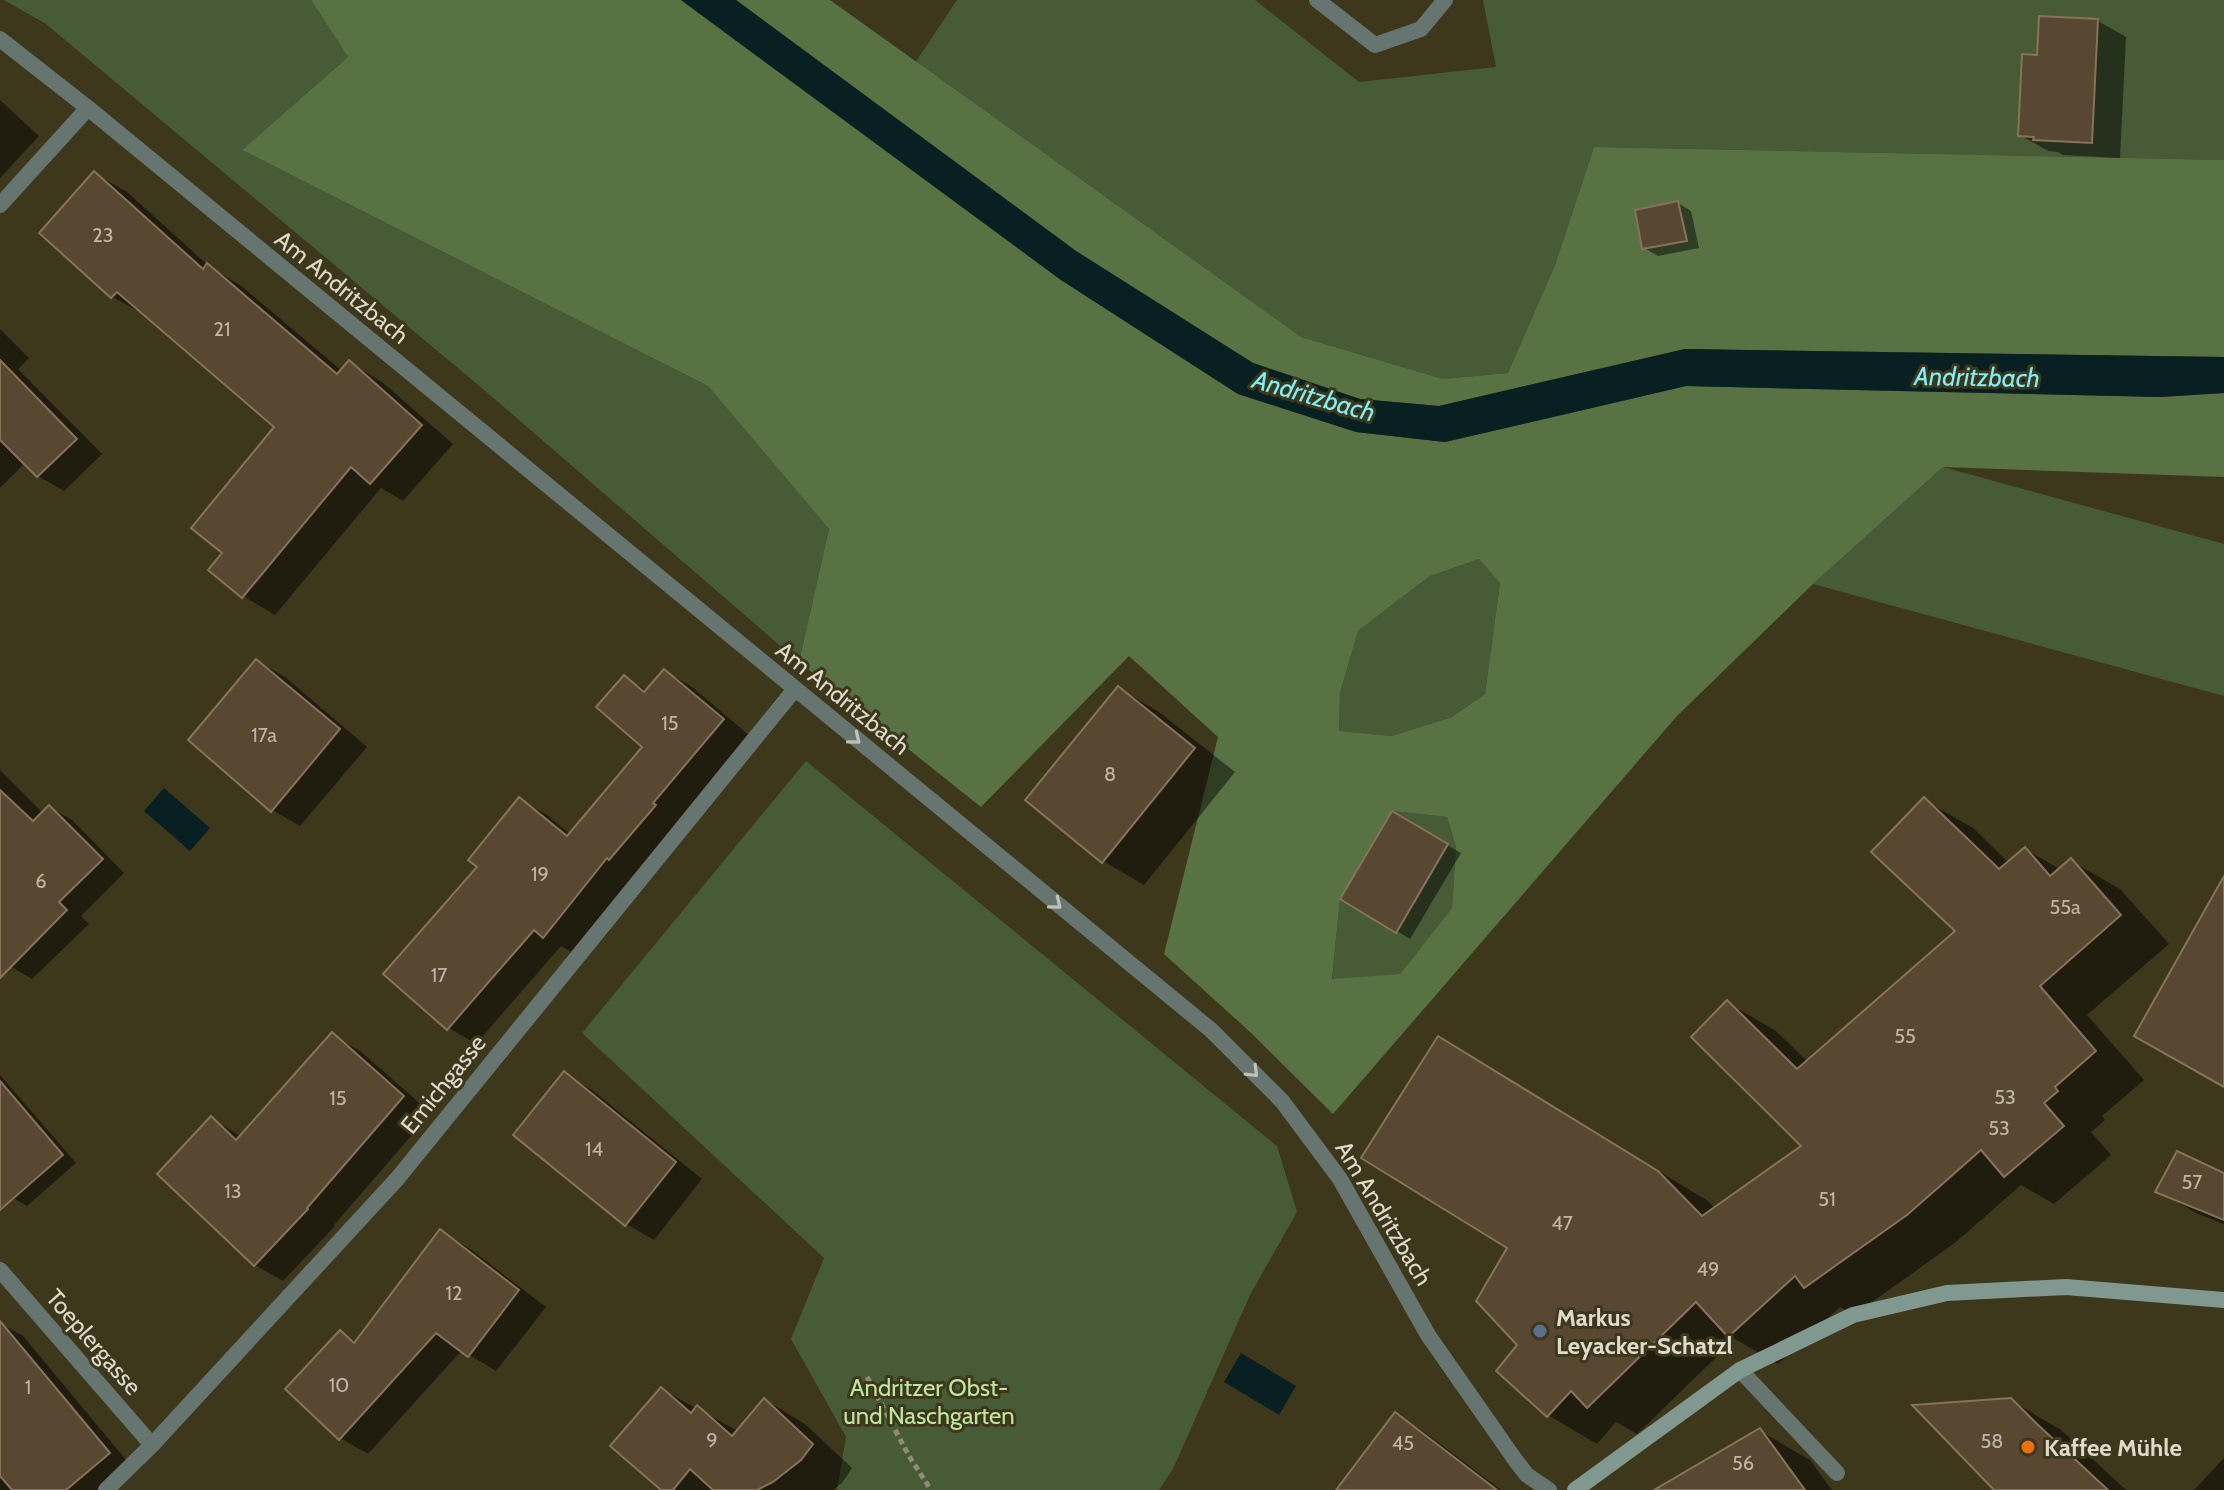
<svg xmlns="http://www.w3.org/2000/svg" width="2224" height="1490" font-family="Cabin,sans-serif">
<style>
.green{fill:#475c36}
.forest{fill:#597244;fill-rule:evenodd}
.water{fill:#082022}
.shadow{fill:#0007}
.building{fill:#594831;stroke:#86735b;stroke-width:2}
.lines{fill:none;stroke-linecap:round;stroke-linejoin:round}
.path{stroke:#908b76;stroke-width:5;stroke-dasharray:6 4;stroke-linecap:butt}
.lane{stroke:#667570;stroke-width:16}
.street{stroke:#667570;stroke-width:16}
.secondary{stroke:#809890;stroke-width:16}
.oneway{stroke:#c1c2b5}
.service-dot{fill:#5c6f8a;stroke:#3d371c;stroke-width:3}
.food-dot{fill:#e8710a;stroke:#3d371c;stroke-width:3}
.labels{text-anchor:middle;dominant-baseline:central;stroke-width:6;stroke-linejoin:round;paint-order:stroke}
.number-label{font-size:20px;fill:#beb6a5}
.street-label{font-size:24px;fill:#dfdbcc;stroke:#3d371c}
.poi-label{font-size:24px;font-weight:bold;fill:#dfdbcc;stroke:#3d371c;text-anchor:start}
.park-label{font-size:24px;fill:#bde69e;stroke:#3d371c}
.water-label{font-size:26px;font-style:italic;fill:#7ef0f9;stroke:#3d371c}
</style>
<rect width="100%" height="100%" fill="#3d371c"/>
<g class="green">
<path d="M 4,0 L 311,0 L 348,57 L 242,150 L 708,386 L 829,529 L 799,662 L 483,389 L 46,24 Z"/>
<path d="M 957,0 L 1255,0 L 1359,82 L 1496,67 L 1483,0 L 2224,0 L 2224,160 L 1594,147 L 1555,265 L 1508,373 L 1443,379 L 1301,337 L 915,63 Z"/>
<path d="M 1943,467 L 2224,544 L 2224,696 L 1813,584 Z"/>
<path d="M 1479,559 L 1500,583 L 1485,694 L 1452,717 L 1392,736 L 1339,731 L 1340,693 L 1358,631 L 1430,576 Z"/>
<path d="M 806,761 L 1277,1146 L 1297,1212 L 1250,1295 L 1173,1469 L 1159,1490 L 837,1490 L 846,1437 L 791,1339 L 824,1258 L 582,1033 Z"/>
<path d="M 1392,811 L 1447,817 L 1456,847 L 1452,908 L 1400,974 L 1332,980 L 1340,899 Z"/>
</g>
<g class="forest">
<path d="M 311,0 L 681,0 L 1061,280 L 1238,394 L 1356,432 L 1445,442 L 1686,386 L 2160,397 L 2224,393 L 2224,477 L 1943,467 L 1813,584 L 1677,716 L 1333,1114 L 1250,1032 L 1164,954 L 1218,737 L 1129,656 L 981,807 L 799,662 L 829,529 L 708,386 L 242,150 L 348,57 ZM 1479,559 L 1500,583 L 1485,694 L 1452,717 L 1392,736 L 1339,731 L 1340,693 L 1358,631 L 1430,576 ZM 1392,811 L 1447,817 L 1456,847 L 1452,908 L 1400,974 L 1332,979 L 1340,899 Z"/>
<path d="M 736,0 L 830,0 L 1301,337 L 1443,379 L 1508,373 L 1555,265 L 1594,147 L 2224,160 L 2224,357 L 1685,349 L 1439,406 L 1360,399 L 1253,363 L 1076,251 Z"/>
</g>
<g class="water">
<path d="M 681,0 L 736,0 L 1076,251 L 1253,363 L 1360,399 L 1439,406 L 1685,349 L 2224,357 L 2224,393 L 2160,397 L 1686,386 L 1445,442 L 1356,432 L 1238,394 L 1061,280 Z"/>
<path d="M 164,788 L 210,828 L 190,851 L 144,811 Z"/>
<path d="M 1241,1353 L 1296,1386 L 1279,1415 L 1224,1382 Z"/>
</g>
<g class="shadow">
<path d="M 2041,18 L 2098,21 L 2126,37 L 2120,158 L 2063,155 L 2058,152 L 2048,151 L 2020,135 L 2039,57 Z"/>
<path d="M 0,100 L 39,136 L 0,178 Z"/>
<path d="M 95,174 L 127,192 L 211,268 L 240,285 L 342,371 L 350,363 L 382,382 L 453,444 L 403,501 L 381,488 L 275,615 L 243,596 L 225,553 L 277,427 L 145,315 L 113,297 L 42,233 Z"/>
<path d="M 1678,203 L 1691,211 L 1699,248 L 1658,256 L 1644,248 Z"/>
<path d="M 0,329 L 29,358 L 18,369 L 102,454 L 64,491 L 38,476 L 25,463 L 0,488 Z"/>
<path d="M 257,661 L 285,677 L 367,747 L 300,826 L 272,810 Z"/>
<path d="M 665,671 L 692,687 L 750,736 L 638,875 L 635,873 L 571,952 L 561,946 L 476,1044 L 449,1028 L 386,973 L 480,867 L 520,800 L 547,815 L 571,835 L 645,746 L 624,677 L 648,691 Z"/>
<path d="M 1118,688 L 1159,712 L 1235,772 L 1144,885 L 1103,861 Z"/>
<path d="M 0,770 L 43,813 L 49,807 L 72,820 L 124,873 L 81,916 L 89,924 L 32,979 L 10,966 L 0,956 Z"/>
<path d="M 1924,800 L 1973,828 L 2009,863 L 2025,849 L 2061,870 L 2071,861 L 2120,889 L 2169,944 L 2087,1015 L 2144,1080 L 2102,1116 L 2105,1120 L 2091,1132 L 2111,1155 L 2054,1204 L 2021,1185 L 1956,1242 L 1854,1315 L 1840,1307 L 1778,1364 L 1735,1339 L 1637,1434 L 1616,1422 L 1597,1444 L 1548,1415 L 1520,1345 L 1510,1247 L 1487,1067 L 1708,1201 L 1715,1209 L 1804,1146 L 1728,1003 L 1776,1031 L 1808,1062 L 1958,931 Z"/>
<path d="M 1393,814 L 1461,853 L 1410,939 L 1343,898 Z"/>
<path d="M 332,1035 L 360,1051 L 431,1113 L 334,1225 L 335,1226 L 283,1281 L 255,1265 L 160,1173 L 212,1119 L 242,1137 Z"/>
<path d="M 564,1074 L 592,1090 L 702,1179 L 654,1240 L 626,1224 Z"/>
<path d="M 0,1075 L 76,1163 L 27,1206 L 13,1198 L 0,1183 Z"/>
<path d="M 2224,1171 L 2224,1224 L 2198,1214 L 2158,1191 L 2222,1174 Z"/>
<path d="M 441,1232 L 469,1248 L 546,1307 L 496,1371 L 462,1350 L 368,1454 L 340,1438 L 340,1332 L 357,1342 Z"/>
<path d="M 0,1323 L 23,1336 L 132,1467 L 105,1490 L 0,1490 Z"/>
<path d="M 661,1389 L 738,1431 L 765,1400 L 805,1424 L 852,1468 L 842,1483 L 833,1490 L 664,1490 Z"/>
<path d="M 2010,1400 L 2061,1430 L 2126,1490 L 1997,1490 Z"/>
<path d="M 1395,1415 L 1423,1431 L 1501,1490 L 1342,1490 Z"/>
<path d="M 1760,1431 L 1810,1460 L 1832,1490 L 1658,1490 Z"/>
<path d="M 2224,1458 L 2224,1490 L 2194,1490 Z"/>
</g>
<g class="building">
<path d="M 2039,16 L 2098,19 L 2092,143 L 2033,140 L 2034,137 L 2018,136 L 2022,54 L 2037,55 Z"/>
<path d="M 94,171 L 203,269 L 207,263 L 337,374 L 349,360 L 422,425 L 370,484 L 351,467 L 242,598 L 208,570 L 222,553 L 191,528 L 274,427 L 117,292 L 111,298 L 39,233 Z"/>
<path d="M 1678,201 L 1687,241 L 1642,249 L 1635,210 Z"/>
<path d="M 0,360 L 77,439 L 37,477 L 0,440 Z"/>
<path d="M 256,659 L 340,729 L 271,812 L 188,740 Z"/>
<path d="M 664,669 L 724,719 L 653,803 L 656,805 L 609,860 L 607,858 L 543,938 L 534,930 L 447,1030 L 383,974 L 477,867 L 468,860 L 519,797 L 567,836 L 642,747 L 596,707 L 624,675 L 644,692 Z"/>
<path d="M 1118,686 L 1195,748 L 1102,863 L 1025,800 Z"/>
<path d="M 0,790 L 33,821 L 49,805 L 103,859 L 59,902 L 67,910 L 0,978 Z"/>
<path d="M 1924,797 L 1999,869 L 2025,847 L 2050,876 L 2071,858 L 2121,915 L 2040,986 L 2096,1051 L 2055,1087 L 2058,1091 L 2044,1103 L 2064,1126 L 2004,1177 L 1981,1150 L 1907,1215 L 1804,1288 L 1795,1276 L 1728,1337 L 1696,1302 L 1587,1408 L 1571,1391 L 1547,1417 L 1496,1371 L 1517,1345 L 1476,1301 L 1507,1248 L 1361,1158 L 1438,1036 L 1658,1171 L 1702,1216 L 1801,1146 L 1691,1037 L 1727,1000 L 1797,1069 L 1955,931 L 1871,852 Z"/>
<path d="M 1392,811 L 1448,844 L 1396,933 L 1340,899 Z"/>
<path d="M 2224,876 L 2224,1087 L 2134,1036 Z"/>
<path d="M 332,1032 L 404,1096 L 307,1208 L 308,1209 L 254,1266 L 157,1174 L 211,1116 L 236,1140 Z"/>
<path d="M 564,1071 L 676,1162 L 625,1226 L 513,1135 Z"/>
<path d="M 0,1081 L 63,1155 L 0,1210 Z"/>
<path d="M 2177,1151 L 2224,1173 L 2224,1220 L 2155,1192 Z"/>
<path d="M 440,1229 L 519,1290 L 468,1357 L 436,1333 L 339,1440 L 285,1389 L 340,1330 L 354,1343 Z"/>
<path d="M 0,1321 L 110,1453 L 66,1490 L 12,1490 L 0,1476 Z"/>
<path d="M 661,1387 L 691,1413 L 697,1405 L 732,1436 L 764,1398 L 813,1444 L 801,1460 L 773,1482 L 757,1490 L 713,1490 L 690,1469 L 673,1490 L 661,1490 L 610,1446 Z"/>
<path d="M 2011,1398 L 2037,1424 L 2108,1490 L 1994,1490 L 1912,1405 Z"/>
<path d="M 1395,1412 L 1497,1490 L 1336,1490 Z"/>
<path d="M 1760,1428 L 1805,1490 L 1654,1490 Z"/>
</g>
<g class="lines">
<path class="path" d="M 867,1377 L 909,1456 L 931,1490"/>
<path class="lane" d="M 1740,1370 L 1837,1473"/>
<g class="street">
<path d="M 1317,0 L 1375,45 L 1421,29 L 1445,0"/>
<path d="M 0,39 L 88,108 L 1211,1030 L 1282,1101 L 1340,1179 L 1428,1335 L 1516,1461 L 1527,1475 L 1549,1490"/>
<path d="M 0,205 L 88,108"/>
<path d="M 0,1270 L 152,1445"/>
<path d="M 106,1490 L 152,1445 L 397,1179 L 795,689"/>
</g>
<path class="secondary" d="M 1575,1490 L 1740,1370 L 1853,1315 L 1947,1293 L 2066,1287 L 2224,1300"/>
</g>
<defs><path id="oneway-chevron" d="M-2-3.5L2.5 0L-2 3.5" fill="none" stroke-width="1.6" stroke-linecap="round" stroke-linejoin="round" transform="scale(2)"/></defs>
<g class="oneway">
<use href="#oneway-chevron" transform="translate(855 739) rotate(39)"/>
<use href="#oneway-chevron" transform="translate(1056 904) rotate(39)"/>
<use href="#oneway-chevron" transform="translate(1253 1072) rotate(45)"/>
</g>
<circle class="service-dot" cx="1540" cy="1331" r="8"/>
<circle class="food-dot" cx="2028" cy="1447" r="8"/>
<g class="labels">
<g class="number-label">
<text x="103" y="235">23</text>
<text x="222" y="329">21</text>
<text x="670" y="723">15</text>
<text x="264" y="735">17a</text>
<text x="1110" y="774">8</text>
<text x="540" y="874">19</text>
<text x="41" y="881">6</text>
<text x="2065" y="907">55a</text>
<text x="439" y="975">17</text>
<text x="1905" y="1036">55</text>
<text x="2005" y="1097">53</text>
<text x="338" y="1098">15</text>
<text x="1999" y="1128">53</text>
<text x="594" y="1149">14</text>
<text x="2192" y="1182">57</text>
<text x="233" y="1191">13</text>
<text x="1827" y="1199">51</text>
<text x="1562" y="1223">47</text>
<text x="1708" y="1269">49</text>
<text x="454" y="1293">12</text>
<text x="339" y="1385">10</text>
<text x="28" y="1387">1</text>
<text x="712" y="1440">9</text>
<text x="1992" y="1441">58</text>
<text x="1403" y="1443">45</text>
<text x="1743" y="1463">56</text>
</g>
<g class="street-label">
<text transform="translate(342 287) rotate(39)">Am Andritzbach</text>
<text transform="translate(843 698) rotate(39)">Am Andritzbach</text>
<text transform="translate(443 1084) rotate(-51)">Emichgasse</text>
<text transform="translate(1384 1213) rotate(59)">Am Andritzbach</text>
<text transform="translate(94 1342) rotate(49)">Toeplergasse</text>
</g>
<g class="poi-label">
<text x="1556" y="1317">Markus<tspan x="1556" dy="28">Leyacker-Schatzl</tspan></text>
<text x="2044" y="1447">Kaffee Mühle</text>
</g>
<g class="park-label">
<text x="929" y="1387">Andritzer Obst-<tspan x="929" dy="28">und Naschgarten</tspan></text>
</g>
<g class="water-label">
<text transform="translate(1977 377) rotate(1)">Andritzbach</text>
<text transform="translate(1314 396) rotate(16)">Andritzbach</text>
</g>
</g>
</svg>
